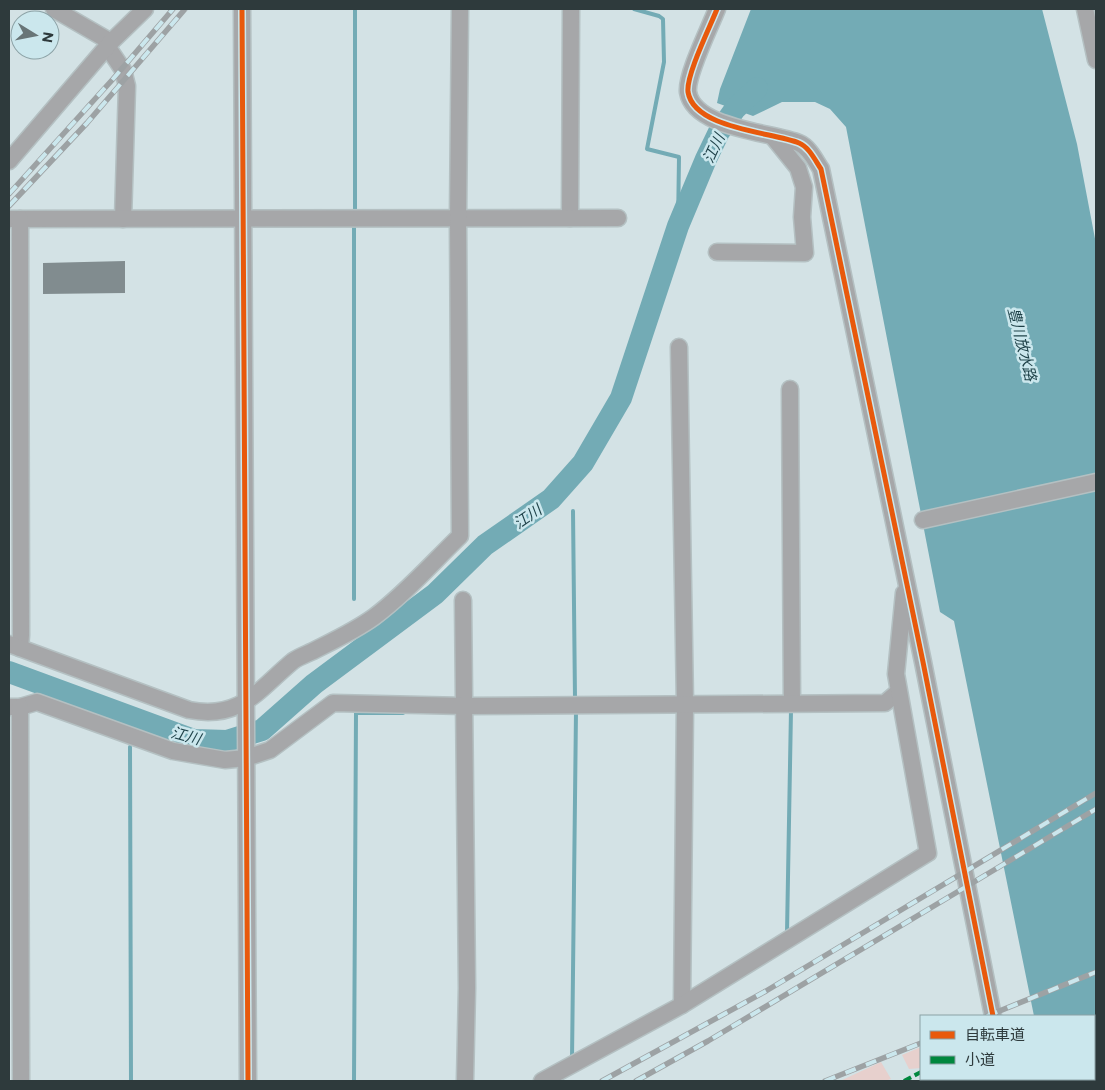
<svg xmlns="http://www.w3.org/2000/svg" width="1105" height="1090" font-family="Commissioner,'Noto Sans JP',sans-serif">
<style>
.green{fill:#e7d0cd}
.water{fill:#73abb5}
.lines{fill:none;stroke-linecap:round;stroke-linejoin:round}
.stream{stroke:#73abb5;stroke-width:4}
.river{stroke:#73abb5;stroke-width:22}
.building{fill:#818c8f}
.minor-casing{stroke:#b4c0c2;stroke-width:19}
.minor{stroke:#a6a7a9;stroke-width:16}
.rail-casing{stroke:#9da2a4;stroke-width:5.5}
.rail{stroke:#cbe7ed;stroke-width:4;stroke-dasharray:11;stroke-linecap:butt}
.quiet{stroke:#00873e;stroke-width:4;stroke-dasharray:8 4;stroke-linecap:butt}
.cycleway-casing{stroke:#cbe7ed;stroke-width:8}
.cycleway{stroke:#e8590c;stroke-width:5}
.labels{text-anchor:middle;dominant-baseline:central;stroke-width:5;stroke-linejoin:round;paint-order:stroke}
.water-label{font-size:15px;font-style:italic;fill:#1c3f46;stroke:#cbe7ed}
</style>
<rect width="100%" height="100%" fill="#d3e2e5"/>
<g class="green">
<path d="M 921,1047 L 921,1068 L 909,1069 L 902,1055 Z"/>
<path d="M 881,1062 L 891,1079 L 885,1081 L 840,1081 Z"/>
</g>
<path class="water" d="M 751,9 L 1042,9 L 1077,144 L 1096,244 L 1096,1081 L 1049,1081 L 1049,1079 L 1094,1079 L 1094,1016 L 1034,1016 L 954,621 L 940,612 L 846,127 L 830,109 L 815,102 L 782,102 L 753,116 L 717,103 L 720,89 Z"/>
<g class="lines">
<g class="stream">
<path d="M 634,9 L 659,16 L 663,19 L 664,62 L 647,149 L 679,157 L 678,226"/>
<path d="M 355,211 L 355,9"/>
<path d="M 573,511 L 575,699"/>
<path d="M 354,599 L 354,223"/>
<path d="M 130,747 L 131,1081"/>
<path d="M 787,933 L 791,710"/>
<path d="M 572,1060 L 576,711"/>
<path d="M 354,1081 L 356,713 L 403,713"/>
</g>
<path class="river" d="M 9,672 L 194,740 L 227,741 L 262,730 L 314,684 L 435,594 L 485,545 L 551,499 L 583,463 L 621,398 L 678,226 L 706,159 L 719,132 L 735,109 L 757,88"/>
</g>
<path class="building" d="M 125,261 L 125,293 L 43,294 L 43,263 Z"/>
<g class="lines">
<defs>
<g id="minor">
<path d="M 54,9 L 111,42"/>
<path d="M 242,9 L 248,1081"/>
<path d="M 717,9 C 710,27 686,75 688,92 C 694,129 772,132 799,143 C 809,147 815,160 821,169 L 923,662 L 993,1016"/>
<path d="M 1085,9 L 1096,60"/>
<path d="M 107,46 L 123,70 L 127,86 L 123,219"/>
<path d="M 9,161 L 111,42 L 145,9"/>
<path d="M 570,218 L 571,9"/>
<path d="M 9,219 L 618,218"/>
<path d="M 20,219 L 21,635 L 20,648"/>
<path d="M 717,252 L 805,253 L 802,217 L 804,187 L 798,168 L 773,137"/>
<path d="M 679,347 L 685,704 L 682,1005"/>
<path d="M 790,389 L 792,703"/>
<path d="M 923,520 L 1096,482"/>
<path d="M 463,600 L 467,988 L 465,1081"/>
<path d="M 9,644 L 189,710 C 241,720 258,690 293,661 C 300,656 310,653 317,649 C 337,639 356,630 374,617 C 405,594 432,563 460,536 L 458,219 L 460,9"/>
<path d="M 9,707 L 20,707 L 37,702 L 173,751 L 225,760 L 246,758 L 270,750 L 333,703 L 465,706 L 885,703 L 898,692"/>
<path d="M 20,707 L 21,1081"/>
<path d="M 1006,1079 L 1006,1081"/>
<path d="M 542,1081 L 682,1005 L 928,853 L 896,674 L 904,593"/>
</g>
</defs>
<use href="#minor" class="minor-casing"/>
<use href="#minor" class="minor"/>
<defs>
<g id="rail">
<path d="M 9,194 L 113,79 L 173,9"/>
<path d="M 9,206 L 87,123 L 185,9"/>
<path d="M 987,1016 L 1096,972"/>
<path d="M 602,1081 L 766,991 L 1096,793"/>
<path d="M 636,1081 L 708,1041 L 1096,809"/>
<path d="M 825,1081 L 921,1043"/>
</g>
</defs>
<use href="#rail" class="rail-casing"/>
<use href="#rail" class="rail"/>
<g class="quiet">
<path d="M 981,1079 L 982,1081"/>
<path d="M 904,1081 L 921,1072"/>
</g>
<defs>
<g id="cycleway">
<path d="M 242,9 L 248,1081"/>
<path d="M 717,9 C 710,27 686,75 688,92 C 694,129 772,132 799,143 C 809,147 815,160 821,169 L 923,662 L 993,1016"/>
</g>
</defs>
<use href="#cycleway" class="cycleway-casing"/>
<use href="#cycleway" class="cycleway"/>
</g>
<g class="labels">
<g class="water-label">
<text transform="translate(713 148) rotate(-65)">江川</text>
<text transform="translate(1023 344) rotate(76)">豊川放水路</text>
<text transform="translate(527 516) rotate(-35)">江川</text>
<text transform="translate(186 735) rotate(15)">江川</text>
</g>
</g>
<rect width="1105" height="1090" fill="none" stroke="#2e3a3c" stroke-width="20"/>
<rect x="920" y="1015" width="175" height="65" fill="#cbe7ed" stroke="#8ca2a6"/>
<rect x="930" y="1031" width="25" height="8" fill="#e8590c" stroke="#8ca2a6"/>
<text x="965" y="1040" font-size="15" fill="#2e3a3c">自転車道</text>
<rect x="930" y="1056" width="25" height="8" fill="#00873e" stroke="#8ca2a6"/>
<text x="965" y="1065" font-size="15" fill="#2e3a3c">小道</text>
<g transform="translate(35 35) rotate(100)"><circle r="24" fill="#cbe7ed" stroke="#8ca2a6"/>
<path d="M0-4L9 19L0 12L-9 19Z" fill="#687577"/>
<text y="-8" font-size="14" font-weight="bold" text-anchor="middle" fill="#2e3a3c">N</text>
</g>
</svg>
